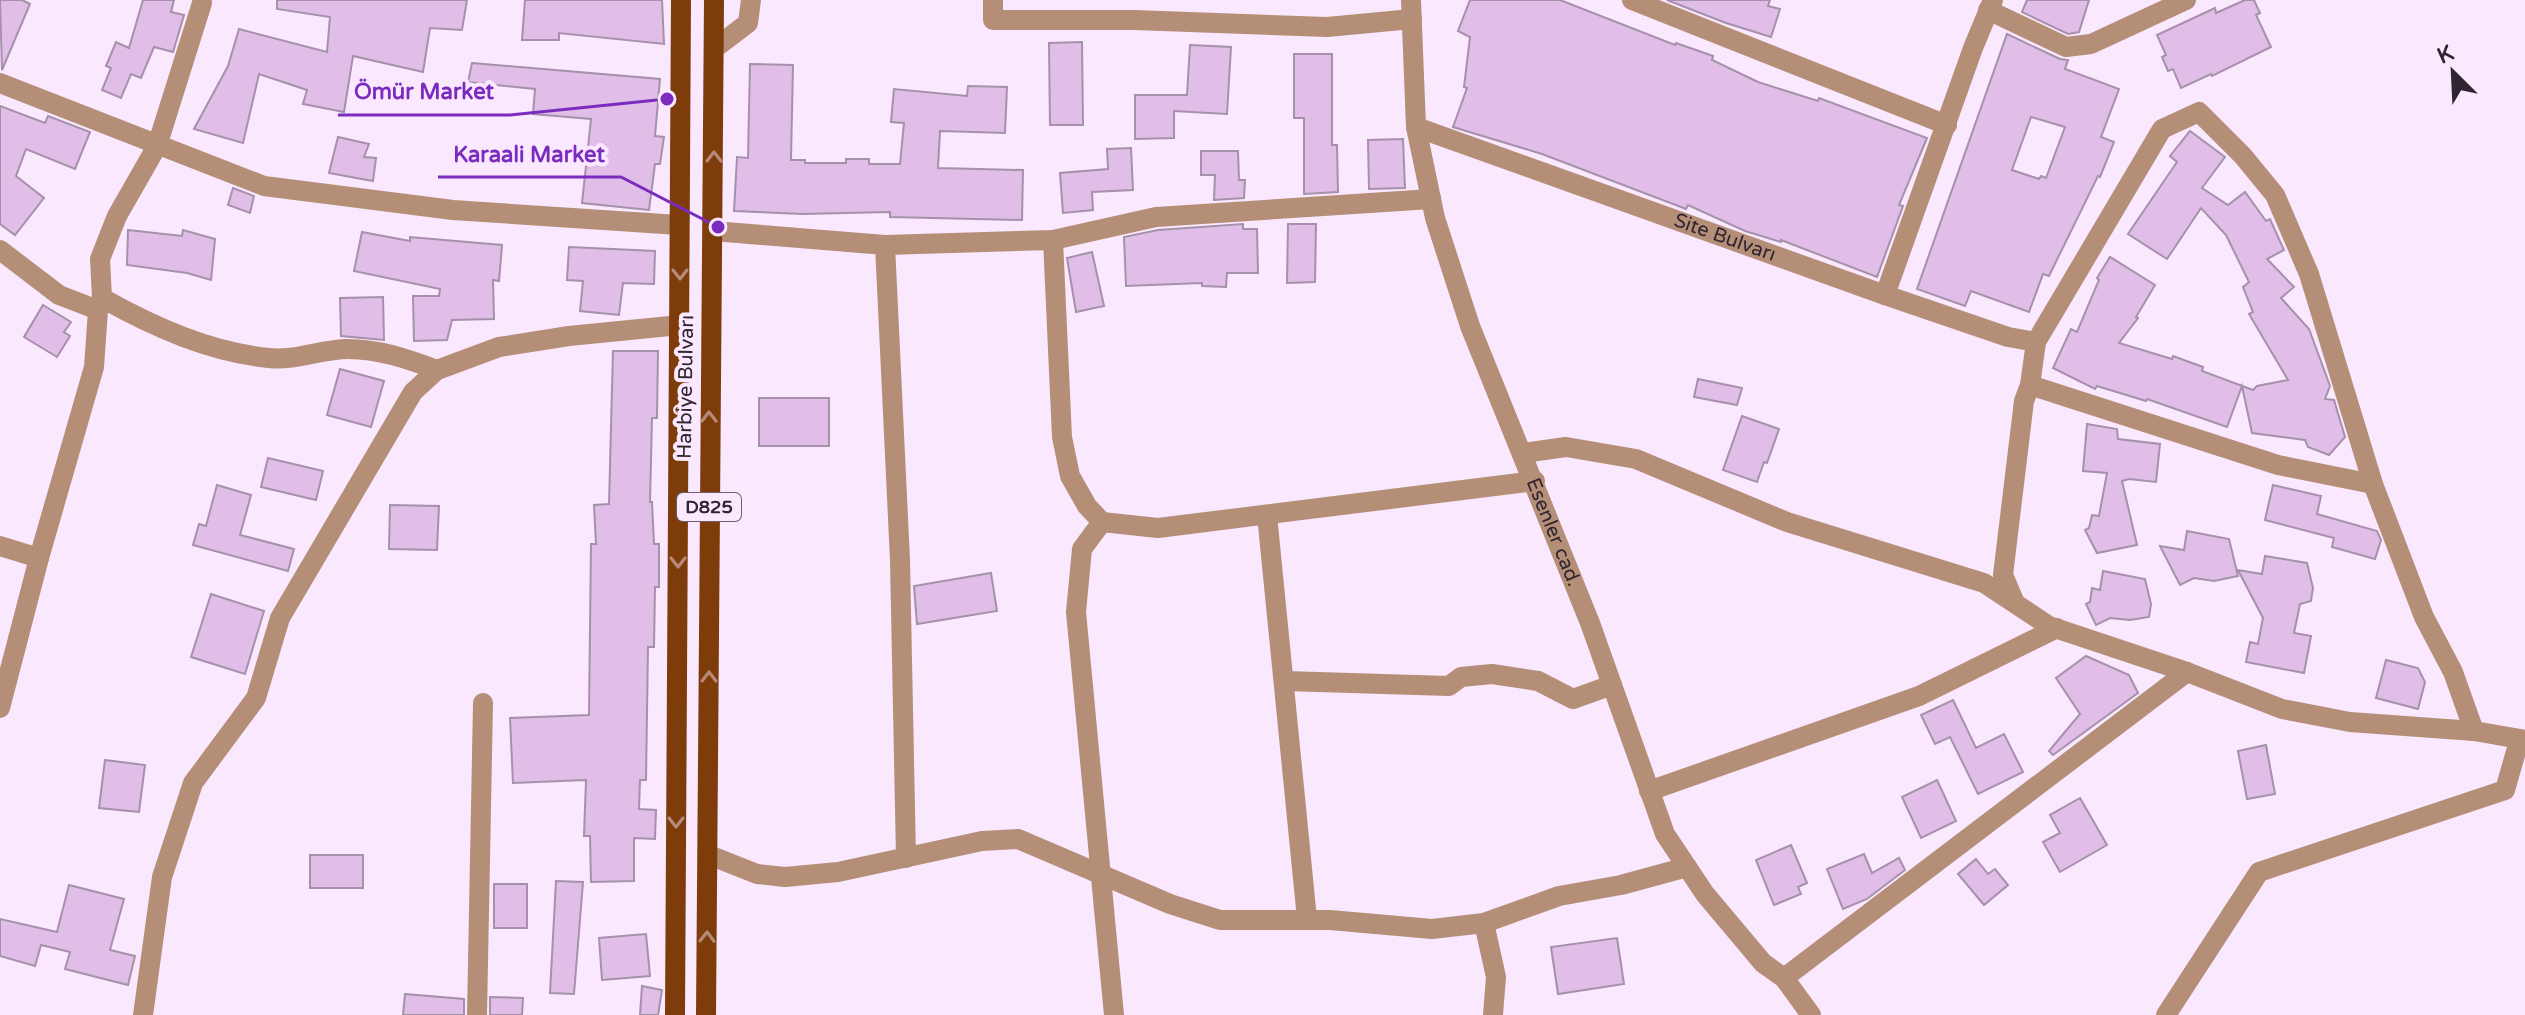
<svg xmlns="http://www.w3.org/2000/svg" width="2525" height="1015" font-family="'Varela Round',sans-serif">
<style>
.building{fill:#e0bee8;stroke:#a591aa;stroke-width:2;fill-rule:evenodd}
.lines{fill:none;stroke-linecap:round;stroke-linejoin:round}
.minor{stroke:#b58e78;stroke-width:20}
.major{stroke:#7e3c0b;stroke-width:20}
.oneway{stroke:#b68978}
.labels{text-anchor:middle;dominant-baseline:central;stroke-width:8;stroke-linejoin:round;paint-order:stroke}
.shield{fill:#fae8fe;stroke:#6b606e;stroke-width:2}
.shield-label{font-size:18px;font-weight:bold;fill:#2e2530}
.street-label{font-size:20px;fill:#2e2530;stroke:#fae8fe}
.leader{fill:none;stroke:#7b2cbf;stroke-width:3}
.callout-dot{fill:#7b2cbf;stroke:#fae8fe;stroke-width:3}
.callout-label{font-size:22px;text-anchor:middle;font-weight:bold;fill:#7b2cbf;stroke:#fae8fe;stroke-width:8;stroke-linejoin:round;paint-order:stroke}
</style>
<rect width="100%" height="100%" fill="#fae8fe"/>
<g class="building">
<path d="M 0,0 L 22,0 L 30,4 L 2,70 Z"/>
<path d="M 143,0 L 174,0 L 171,12 L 184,15 L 173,52 L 154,47 L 141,78 L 131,74 L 121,98 L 102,90 L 111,68 L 106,66 L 116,42 L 129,48 Z"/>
<path d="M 277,0 L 467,0 L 462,30 L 430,28 L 423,72 L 353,56 L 344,112 L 303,104 L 307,90 L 259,74 L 243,143 L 194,129 L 228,66 L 239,29 L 327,52 L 330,17 L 277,9 Z"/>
<path d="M 525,0 L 662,0 L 664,44 L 559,33 L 559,40 L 522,40 Z"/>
<path d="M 1470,0 L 1560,0 L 1675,45 L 1676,43 L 1713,56 L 1712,60 L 1758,82 L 1818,101 L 1819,98 L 1927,138 L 1899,205 L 1903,206 L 1877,277 L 1781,240 L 1781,242 L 1745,231 L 1688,205 L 1686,209 L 1542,154 L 1453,127 L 1467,88 L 1464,87 L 1470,37 L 1458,31 Z"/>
<path d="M 1667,0 L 1770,0 L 1768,6 L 1780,9 L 1771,37 L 1726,23 Z"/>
<path d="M 2027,0 L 2089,0 L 2079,32 L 2068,34 L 2022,12 Z"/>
<path d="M 2245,0 L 2254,0 L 2260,13 L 2256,15 L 2271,47 L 2212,76 L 2211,74 L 2181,88 L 2173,69 L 2168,71 L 2162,57 L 2166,55 L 2157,35 L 2215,8 L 2216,13 Z"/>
<path d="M 2007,34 L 2060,59 L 2068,60 L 2065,69 L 2119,89 L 2101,137 L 2114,142 L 2100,177 L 2098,176 L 2049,276 L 2043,274 L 2029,312 L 1971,291 L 1965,306 L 1917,289 ZM 2031,117 L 2065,127 L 2046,178 L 2041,176 L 2039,179 L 2012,170 Z"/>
<path d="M 1082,42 L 1083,125 L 1050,125 L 1049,43 Z"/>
<path d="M 1190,45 L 1231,47 L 1227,114 L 1174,111 L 1174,138 L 1135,139 L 1135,95 L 1187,95 Z"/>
<path d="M 1294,54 L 1332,54 L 1332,145 L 1337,145 L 1338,192 L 1304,194 L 1304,118 L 1294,118 Z"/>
<path d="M 472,63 L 660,79 L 655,136 L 664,137 L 660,164 L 655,164 L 649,210 L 582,203 L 591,119 L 533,114 L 535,89 L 468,82 Z"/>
<path d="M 750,64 L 793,65 L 791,160 L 805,160 L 805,163 L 846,163 L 846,159 L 869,159 L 869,164 L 900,164 L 904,123 L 891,122 L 894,89 L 967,96 L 968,86 L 1007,87 L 1005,133 L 940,131 L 938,168 L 1023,170 L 1022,220 L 890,217 L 890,212 L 802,214 L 734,211 L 737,157 L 748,158 Z"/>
<path d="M 0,106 L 45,123 L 48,116 L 90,132 L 75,169 L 26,149 L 16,176 L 44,198 L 15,235 L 0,224 Z"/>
<path d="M 2190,131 L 2225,157 L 2202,188 L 2228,205 L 2245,192 L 2266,221 L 2270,219 L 2284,250 L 2267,259 L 2294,287 L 2281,298 L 2309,329 L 2330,386 L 2325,399 L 2334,400 L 2345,437 L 2329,455 L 2308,447 L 2305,440 L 2252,433 L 2242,386 L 2227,427 L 2147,399 L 2146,401 L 2097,386 L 2095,389 L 2053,368 L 2071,329 L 2077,332 L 2099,280 L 2097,278 L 2110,257 L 2155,285 L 2136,317 L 2138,318 L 2119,343 L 2172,359 L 2173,356 L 2203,367 L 2202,371 L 2253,390 L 2257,386 L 2288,380 L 2249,314 L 2253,312 L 2243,287 L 2249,282 L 2226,235 L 2201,208 L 2167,259 L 2128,234 L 2177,162 L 2170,156 Z"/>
<path d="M 338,137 L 369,144 L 364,157 L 376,158 L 373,181 L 329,173 Z"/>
<path d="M 1403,139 L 1405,188 L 1369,189 L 1368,140 Z"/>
<path d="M 1131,148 L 1133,190 L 1092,192 L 1093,210 L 1063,213 L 1060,173 L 1108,169 L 1107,149 Z"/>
<path d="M 1201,151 L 1238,151 L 1239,180 L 1245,180 L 1244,198 L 1214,200 L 1215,175 L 1201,175 Z"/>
<path d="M 233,188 L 254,196 L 250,213 L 228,205 Z"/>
<path d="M 1243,224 L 1243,229 L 1257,229 L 1258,273 L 1227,273 L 1226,287 L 1202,286 L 1202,283 L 1126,286 L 1124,237 L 1158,230 Z"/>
<path d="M 1288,224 L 1316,224 L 1315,282 L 1287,283 Z"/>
<path d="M 128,230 L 182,236 L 183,230 L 215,239 L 211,280 L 187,273 L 127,265 Z"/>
<path d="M 362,232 L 410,241 L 410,237 L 502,245 L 499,281 L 493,280 L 494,319 L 452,320 L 447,340 L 414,341 L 413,296 L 439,296 L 440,289 L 354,271 Z"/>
<path d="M 569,247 L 655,251 L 654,284 L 623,283 L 619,315 L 580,311 L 583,281 L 567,280 Z"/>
<path d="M 1092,252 L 1104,306 L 1076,312 L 1067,258 Z"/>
<path d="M 383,297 L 384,340 L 341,336 L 340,298 Z"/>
<path d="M 43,305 L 71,322 L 64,332 L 70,336 L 57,357 L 24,337 Z"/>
<path d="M 613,351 L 658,351 L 657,418 L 652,418 L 650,502 L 652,502 L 654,544 L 659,544 L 659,587 L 655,587 L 654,647 L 648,647 L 646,780 L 640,780 L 639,809 L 656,810 L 655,839 L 634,838 L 634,881 L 591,882 L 590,836 L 584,836 L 586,780 L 513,783 L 510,718 L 589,715 L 591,544 L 596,544 L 594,505 L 609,504 Z"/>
<path d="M 340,369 L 384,381 L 371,427 L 327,415 Z"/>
<path d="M 1698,379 L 1742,388 L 1737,405 L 1694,397 Z"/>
<rect x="759" y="398" width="70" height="48"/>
<path d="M 1742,416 L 1779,429 L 1767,463 L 1764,462 L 1757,482 L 1723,470 Z"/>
<path d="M 2087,424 L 2117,429 L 2118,439 L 2160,444 L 2156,482 L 2129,479 L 2122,481 L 2137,545 L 2097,553 L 2085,530 L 2089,528 L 2092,515 L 2099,516 L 2107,473 L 2083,471 Z"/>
<path d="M 268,458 L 323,471 L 316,500 L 261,487 Z"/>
<path d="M 217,485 L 251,495 L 240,535 L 294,549 L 288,571 L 193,545 L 199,524 L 206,526 Z"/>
<path d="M 2273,485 L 2321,496 L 2317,514 L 2377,531 L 2381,540 L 2375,559 L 2332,547 L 2334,538 L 2265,520 Z"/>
<path d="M 390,505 L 439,506 L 437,550 L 389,549 Z"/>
<path d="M 2187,531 L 2229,539 L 2238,576 L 2214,581 L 2194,578 L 2180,585 L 2160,546 L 2184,550 Z"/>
<path d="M 2265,556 L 2307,563 L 2313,588 L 2311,601 L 2300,604 L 2294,633 L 2311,636 L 2304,673 L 2246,662 L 2250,642 L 2258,644 L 2263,618 L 2238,570 L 2262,574 Z"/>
<path d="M 2103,571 L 2145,579 L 2151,604 L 2149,617 L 2130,620 L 2110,618 L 2096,625 L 2086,604 L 2090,602 L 2092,588 L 2100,590 Z"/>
<path d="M 991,573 L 997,611 L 917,624 L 914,586 Z"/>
<path d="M 211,594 L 264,611 L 245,674 L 191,657 Z"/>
<path d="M 2086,656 L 2129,675 L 2138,693 L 2053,755 L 2049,751 L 2080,714 L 2056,678 Z"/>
<path d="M 2386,660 L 2418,668 L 2425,682 L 2418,709 L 2376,698 Z"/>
<path d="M 1953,700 L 1976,748 L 2004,734 L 2023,772 L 1978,794 L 1950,737 L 1935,744 L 1921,715 Z"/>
<path d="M 2266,745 L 2275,794 L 2247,799 L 2238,751 Z"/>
<path d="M 105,760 L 145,765 L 139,812 L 99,808 Z"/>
<path d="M 1937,780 L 1956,821 L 1921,838 L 1902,797 Z"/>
<path d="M 2080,798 L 2107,845 L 2060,872 L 2043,842 L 2060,833 L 2050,815 Z"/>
<path d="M 1791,845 L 1807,883 L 1798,887 L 1801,894 L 1774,905 L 1756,860 Z"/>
<path d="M 1864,854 L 1872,873 L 1899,858 L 1905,870 L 1867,899 L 1843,909 L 1827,869 Z"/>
<rect x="310" y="855" width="53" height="33"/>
<path d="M 1976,859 L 1988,874 L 1995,869 L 2008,885 L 1984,905 L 1958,874 Z"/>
<path d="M 556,881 L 583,882 L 574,994 L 550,993 Z"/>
<rect x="494" y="884" width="33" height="44"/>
<path d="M 69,885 L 124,899 L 110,950 L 135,956 L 128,985 L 65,969 L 70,952 L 41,945 L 35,966 L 0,956 L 0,919 L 57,932 Z"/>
<path d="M 646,934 L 650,976 L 602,980 L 599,938 Z"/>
<path d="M 1617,938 L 1624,984 L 1558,994 L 1551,947 Z"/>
<path d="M 642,986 L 662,990 L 658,1015 L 640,1015 Z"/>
<path d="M 405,994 L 464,999 L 464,1015 L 403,1015 Z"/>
<path d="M 490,997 L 523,998 L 522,1015 L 490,1015 Z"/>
</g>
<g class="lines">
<g class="minor">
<path d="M 993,0 L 993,20 L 1134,20 L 1327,27 L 1412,19"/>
<path id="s1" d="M 1411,0 L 1416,127 L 1435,218 L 1470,326 L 1590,623 L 1665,834 L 1705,894 L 1763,963 L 1784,978 L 1811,1015"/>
<path d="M 1632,0 L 1947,125"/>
<path d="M 1988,10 L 2066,47 L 2091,44 L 2186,0"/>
<path d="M 715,48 L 748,23 L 751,0"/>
<path d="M 0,83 L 264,186 L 453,210 L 679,225"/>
<path id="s2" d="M 1416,127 L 1885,295 L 2008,337 L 2036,342"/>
<path d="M 713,231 L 885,245 L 1053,240 L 1156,217 L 1431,199"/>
<path d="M 1053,240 L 1062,437 L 1070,476 L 1087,506 L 1102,522 L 1158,528 L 1535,481"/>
<path d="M 885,245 L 900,560 L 906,858"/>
<path d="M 0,250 L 59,295 L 98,310"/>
<path d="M 1885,295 L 1973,48 L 1993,0"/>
<path d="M 102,298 C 154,327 209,352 269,358 C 295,361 322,349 348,349 C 379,349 408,359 437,370"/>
<path d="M 2030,385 L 2278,465 L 2373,484"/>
<path d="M 1523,453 L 1566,447 L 1636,459 L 1787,522 L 1984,583 L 2049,626 L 2187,672 L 2282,709 L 2350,722 L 2474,731 L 2525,740"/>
<path d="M 1267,515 L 1307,919"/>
<path d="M 1102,522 L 1082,549 L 1076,612 L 1114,1015"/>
<path d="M 0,546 L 39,558"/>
<path d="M 2015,603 L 2003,575 L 2024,401 L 2030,385 L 2036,342 L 2162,129 L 2199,112 L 2243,156 L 2275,195 L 2309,274 L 2373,484 L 2424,617 L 2453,672 L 2474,731"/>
<path d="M 1285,681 L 1449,686 L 1461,677 L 1492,674 L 1538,681 L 1573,699 L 1612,685"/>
<path d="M 0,708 L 39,558 L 94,367 L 98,310 L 102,298 L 100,259 L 117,216 L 157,146 L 202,3"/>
<path d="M 1649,791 L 1919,696 L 2057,628"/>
<path d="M 709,855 L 757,874 L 785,877 L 838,872 L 982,841 L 1018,839 L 1170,904 L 1220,920 L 1330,920 L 1432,929 L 1484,923 L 1559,896 L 1621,885 L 1687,867"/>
<path d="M 1484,923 L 1496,977 L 1493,1015"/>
<path d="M 1784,978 L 2187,672"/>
<path d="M 143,1015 L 162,877 L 193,783 L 256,698 L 280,618 L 413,392 L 437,370 L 499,347 L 569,336 L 680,325"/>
<path d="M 477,1015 L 483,703"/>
<path d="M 2166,1015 L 2259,872 L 2505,790 L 2519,741"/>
</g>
<g class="major">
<path d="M 675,1015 L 681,0"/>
<path d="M 706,1015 L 714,0"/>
</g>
</g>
<defs><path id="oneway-chevron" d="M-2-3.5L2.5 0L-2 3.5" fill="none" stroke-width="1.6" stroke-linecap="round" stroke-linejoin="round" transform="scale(2)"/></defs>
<g class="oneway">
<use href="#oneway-chevron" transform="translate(714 157) rotate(-90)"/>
<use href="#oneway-chevron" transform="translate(680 274) rotate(90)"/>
<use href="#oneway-chevron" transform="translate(709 417) rotate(-90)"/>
<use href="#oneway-chevron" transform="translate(678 562) rotate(90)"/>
<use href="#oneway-chevron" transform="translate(709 677) rotate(-90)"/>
<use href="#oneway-chevron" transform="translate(676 822) rotate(90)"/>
<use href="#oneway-chevron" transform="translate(707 937) rotate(-89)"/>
</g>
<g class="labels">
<rect class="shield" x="677" y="493" width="64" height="28" rx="6"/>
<g class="shield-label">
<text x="709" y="507">D825</text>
</g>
<g class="street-label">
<text stroke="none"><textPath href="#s2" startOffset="328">Site Bulvarı</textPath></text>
<text transform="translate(686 387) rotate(-89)">Harbiye Bulvarı</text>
<text stroke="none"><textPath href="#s1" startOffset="556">Esenler cad.</textPath></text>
</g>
</g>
<path class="leader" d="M667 99L510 115H338M718 227L621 177H438"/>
<g class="callout-dot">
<circle cx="667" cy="99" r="8"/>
<circle cx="718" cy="227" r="8"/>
</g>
<g class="callout-label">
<text x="424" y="99">Ömür Market</text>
<text x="529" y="162">Karaali Market</text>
</g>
<g transform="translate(2453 72) rotate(336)" stroke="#fae8fe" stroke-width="6" paint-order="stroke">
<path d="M0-6L14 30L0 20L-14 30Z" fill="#2e2530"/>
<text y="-12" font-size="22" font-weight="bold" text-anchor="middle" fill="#2e2530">K</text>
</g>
</svg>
